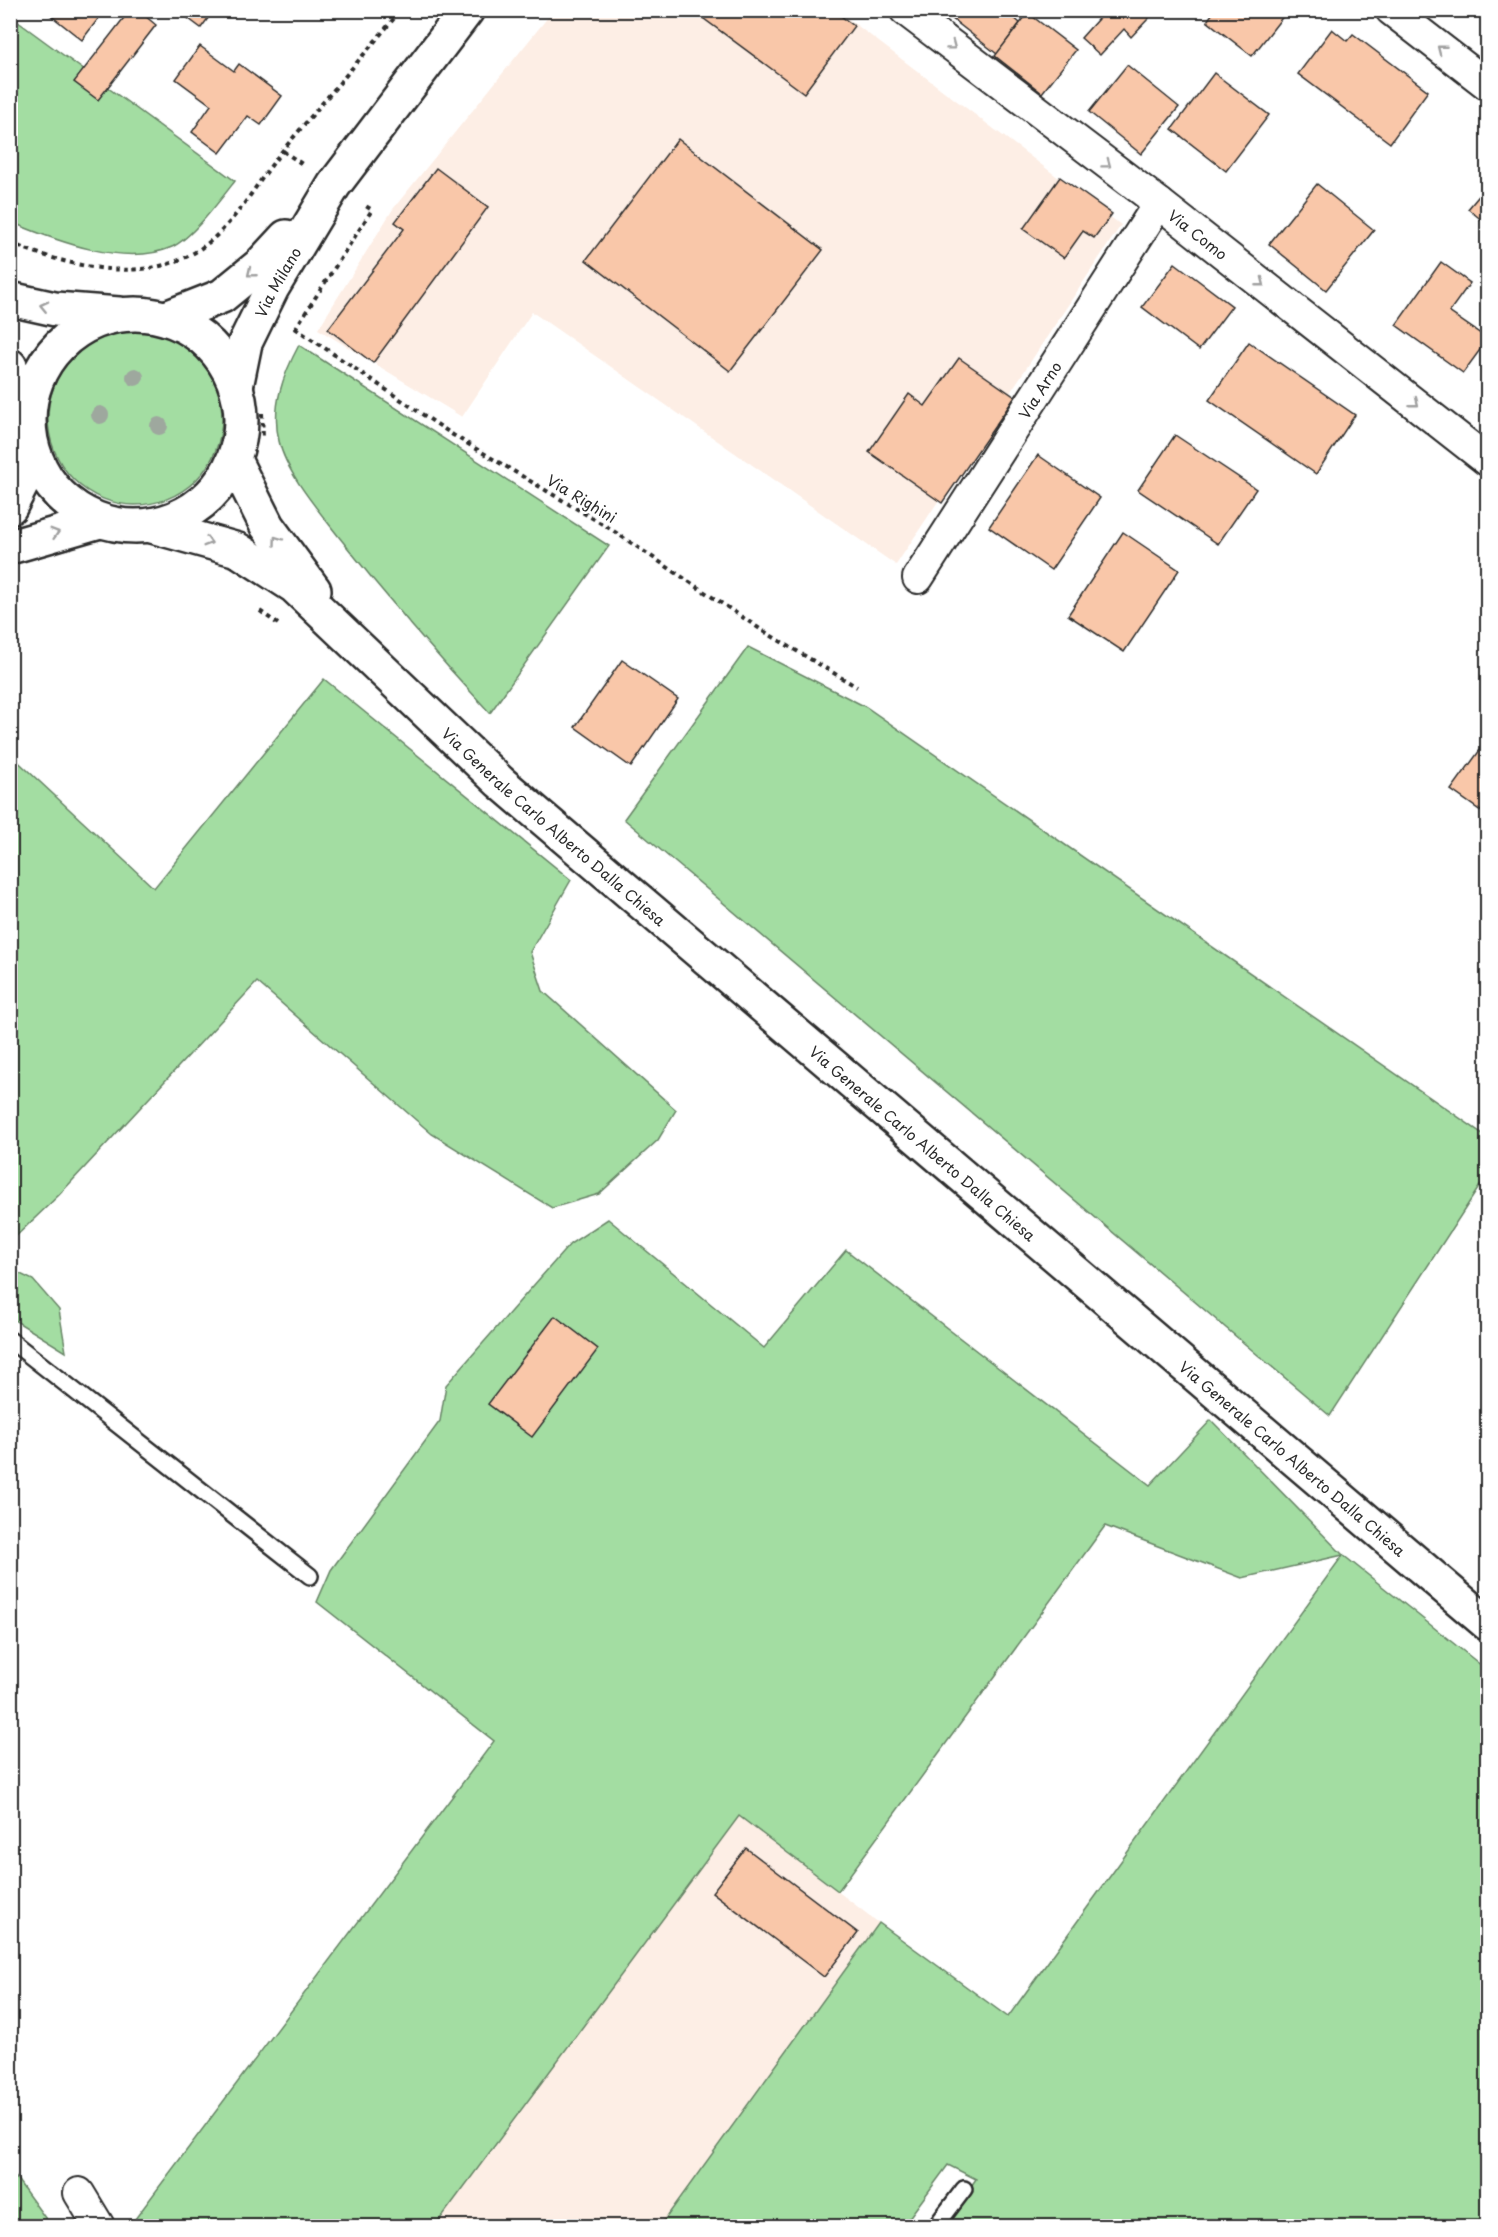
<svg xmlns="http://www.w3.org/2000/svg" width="1498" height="2237" font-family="'Playpen Sans',sans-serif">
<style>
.built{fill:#fdeee5}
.green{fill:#a3dda2;stroke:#678466;stroke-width:1.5}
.building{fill:#f9c7a9;stroke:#2b2b2b;stroke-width:1.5}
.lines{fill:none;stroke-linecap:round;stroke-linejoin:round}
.service-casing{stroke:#2b2b2b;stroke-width:20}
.minor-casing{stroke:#2b2b2b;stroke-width:34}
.tertiary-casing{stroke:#2b2b2b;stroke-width:38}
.secondary-casing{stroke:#2b2b2b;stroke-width:38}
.path{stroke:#2b2b2b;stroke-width:4;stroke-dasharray:4.5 4.5;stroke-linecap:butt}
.service{stroke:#fff;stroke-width:15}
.minor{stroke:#fff;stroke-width:30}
.tertiary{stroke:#fff;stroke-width:33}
.secondary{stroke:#fff;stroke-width:33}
.tree{fill:#9ea89e}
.oneway{stroke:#a0a0a0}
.labels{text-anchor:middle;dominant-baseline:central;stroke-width:5;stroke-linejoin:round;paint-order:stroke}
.street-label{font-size:15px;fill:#2b2b2b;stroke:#fff}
</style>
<rect width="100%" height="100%" fill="#fff"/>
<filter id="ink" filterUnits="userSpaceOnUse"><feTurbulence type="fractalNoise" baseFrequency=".0167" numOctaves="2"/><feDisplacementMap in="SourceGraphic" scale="12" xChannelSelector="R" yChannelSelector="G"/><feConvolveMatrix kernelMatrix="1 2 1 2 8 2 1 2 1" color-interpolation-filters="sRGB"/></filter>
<g filter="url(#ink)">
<g class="built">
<path d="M 553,11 L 838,11 L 1121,225 L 896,565 L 532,312 L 462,417 L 318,329 L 393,209 Z"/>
<path d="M 739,1816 L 879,1923 L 660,2226 L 435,2226 Z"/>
</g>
<g class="green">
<path d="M 10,16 L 235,181 C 221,199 192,238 172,247 C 125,268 54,240 11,222 Z"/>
<circle cx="135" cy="418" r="87"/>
<path d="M 299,345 L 609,546 L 490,713 C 437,656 387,598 339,537 C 319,511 286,473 279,441 C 271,407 283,375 299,345 Z"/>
<path d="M 748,647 L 866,707 L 1487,1137 L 1487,1175 L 1330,1416 L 624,819 Z"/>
<path d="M 324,679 L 571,880 L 530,952 L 543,991 L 676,1110 L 658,1140 L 599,1194 L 552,1208 L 432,1134 L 257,982 L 59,1195 L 11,1241 L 11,755 L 154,888 Z"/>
<path d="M 608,1219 L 764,1348 L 846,1250 L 1150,1485 L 1211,1420 L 1343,1555 L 1487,1670 L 1487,2226 L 943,2226 L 976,2179 L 948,2165 L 903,2226 L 660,2226 L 879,1923 L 1008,2017 L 1343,1555 L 1242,1578 L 1105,1526 L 838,1891 L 739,1816 L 435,2226 L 140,2226 L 135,2219 L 494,1741 L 317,1602 L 331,1570 L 440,1421 L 446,1385 L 570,1244 Z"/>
<path d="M 10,1269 L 33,1280 L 59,1310 L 66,1352 L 11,1318 Z"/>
<path d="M 10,2171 L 11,2171 L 51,2226 L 11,2226 Z"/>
</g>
<g class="building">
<path d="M 44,10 L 105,10 L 82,40 Z"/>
<path d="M 130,10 L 138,10 L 156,25 L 98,100 L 74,82 Z"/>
<path d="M 177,10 L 214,10 L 201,28 Z"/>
<path d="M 692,10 L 833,10 L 854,26 L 804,93 Z"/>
<path d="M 948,10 L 1005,10 L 1020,23 L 997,54 L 946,14 Z"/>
<path d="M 1106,10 L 1140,10 L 1149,18 L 1131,37 L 1124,29 L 1100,55 L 1081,38 Z"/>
<path d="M 1215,10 L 1288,10 L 1252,56 L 1207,21 Z"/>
<path d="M 1028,13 L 1076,50 L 1042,93 L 995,56 Z"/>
<path d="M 1332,29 L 1347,41 L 1353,34 L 1428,91 L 1390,143 L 1298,74 Z"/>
<path d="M 200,46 L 234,71 L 239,64 L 282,96 L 261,125 L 248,116 L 220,153 L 192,132 L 211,105 L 176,79 Z"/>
<path d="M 1127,65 L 1179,107 L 1141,154 L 1089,112 Z"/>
<path d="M 1214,73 L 1269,115 L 1226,171 L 1172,129 Z"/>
<path d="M 678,139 L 823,250 L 730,371 L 586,260 Z"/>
<path d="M 436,168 L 488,207 L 373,363 L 328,329 L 404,229 L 395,222 Z"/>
<path d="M 1060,177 L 1112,214 L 1094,238 L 1083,231 L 1064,258 L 1023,229 Z"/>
<path d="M 1317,184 L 1374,230 L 1326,290 L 1269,244 Z"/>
<path d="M 1488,185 L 1488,225 L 1468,209 Z"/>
<path d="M 1441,262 L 1470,283 L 1449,312 L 1488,339 L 1463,373 L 1396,325 Z"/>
<path d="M 1175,263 L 1232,306 L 1199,350 L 1142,307 Z"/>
<path d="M 1249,342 L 1355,415 L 1316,474 L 1209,400 Z"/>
<path d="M 959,358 L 1015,397 L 942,503 L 869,452 L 909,394 L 925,406 Z"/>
<path d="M 1175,435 L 1256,489 L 1218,544 L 1138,490 Z"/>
<path d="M 1038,455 L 1100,498 L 1051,570 L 989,527 Z"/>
<path d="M 1123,532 L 1179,570 L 1124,652 L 1068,615 Z"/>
<path d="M 622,660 L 678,699 L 631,767 L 575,727 Z"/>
<path d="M 1488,739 L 1488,816 L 1451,790 Z"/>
<path d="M 555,1316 L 598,1349 L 532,1437 L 488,1404 Z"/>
<path d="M 746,1848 L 858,1933 L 824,1977 L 712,1892 Z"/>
</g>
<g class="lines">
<defs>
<g id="service">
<path d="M 10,1340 L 310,1576"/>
<path d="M 936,2226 L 964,2189"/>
</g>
<g id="minor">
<path id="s1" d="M 905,10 L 1159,203 L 1488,461"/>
<path d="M 1391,10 L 1488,85"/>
<path id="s2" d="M 918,578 L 1159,203"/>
<path d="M 79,2193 L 99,2226"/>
</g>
<g id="tertiary">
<path d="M 10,299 L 55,309 L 119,314"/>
<path d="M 10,366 L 28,414"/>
<path d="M 234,460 L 267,526 L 314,590"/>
<path id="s3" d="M 152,526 L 238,550 L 294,586 L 500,782 L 1488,1624"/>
</g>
<g id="secondary">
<circle cx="135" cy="420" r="106"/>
<path d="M 166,318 L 222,296 L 260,265 L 286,237"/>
<path id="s4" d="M 236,387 L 245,343 L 272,288 L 334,185 L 467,10"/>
<path d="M 10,507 L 35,458"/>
<path d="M 10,547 L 100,521"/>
</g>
</defs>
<use href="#service" class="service-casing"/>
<use href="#minor" class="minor-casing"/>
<use href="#tertiary" class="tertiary-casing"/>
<use href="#secondary" class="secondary-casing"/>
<g class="path">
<path d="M 283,151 L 305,166"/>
<path d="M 10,243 C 75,269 160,290 216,236 C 242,212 261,177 283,150 C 322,103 362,57 401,10"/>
<path d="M 295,328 L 453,435 L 609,528 L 760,629 L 857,687"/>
<path d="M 295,329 L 372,210 L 364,205"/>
<path d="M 262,413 L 263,438"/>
<path d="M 260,611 L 278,624"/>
</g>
<use href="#service" class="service"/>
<use href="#minor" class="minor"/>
<use href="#tertiary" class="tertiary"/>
<use href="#secondary" class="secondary"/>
</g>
<g class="tree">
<circle cx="135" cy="377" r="9"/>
<circle cx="100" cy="415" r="9"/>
<circle cx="159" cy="426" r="9"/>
</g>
<defs><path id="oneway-chevron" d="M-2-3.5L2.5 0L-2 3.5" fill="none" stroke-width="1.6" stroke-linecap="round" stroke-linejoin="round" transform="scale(1.5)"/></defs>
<g class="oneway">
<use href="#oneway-chevron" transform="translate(952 46) rotate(37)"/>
<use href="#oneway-chevron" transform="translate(1441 49) rotate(-142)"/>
<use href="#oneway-chevron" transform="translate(1107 164) rotate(37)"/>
<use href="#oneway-chevron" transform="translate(251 273) rotate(141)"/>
<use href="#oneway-chevron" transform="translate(1261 283) rotate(38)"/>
<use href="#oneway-chevron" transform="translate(44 306) rotate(-167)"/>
<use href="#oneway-chevron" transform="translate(1415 403) rotate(38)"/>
<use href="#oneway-chevron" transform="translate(55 533) rotate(-16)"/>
<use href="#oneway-chevron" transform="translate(277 540) rotate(-126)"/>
<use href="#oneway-chevron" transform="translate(208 542) rotate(16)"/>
</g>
</g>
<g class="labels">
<g class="street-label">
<text stroke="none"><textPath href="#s1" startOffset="369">Via Como</textPath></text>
<text stroke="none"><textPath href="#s4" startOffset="114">Via Milano</textPath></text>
<text stroke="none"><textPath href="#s2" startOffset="224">Via Arno</textPath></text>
<text transform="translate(582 498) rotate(31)">Via Righini</text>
<text stroke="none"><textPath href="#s3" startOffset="510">Via Generale Carlo Alberto Dalla Chiesa</textPath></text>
<text stroke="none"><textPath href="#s3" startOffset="996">Via Generale Carlo Alberto Dalla Chiesa</textPath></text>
<text stroke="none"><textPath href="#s3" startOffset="1482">Via Generale Carlo Alberto Dalla Chiesa</textPath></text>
</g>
</g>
<rect width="1498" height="2237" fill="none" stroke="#fff" stroke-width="36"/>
<rect x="18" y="18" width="1462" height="2201" fill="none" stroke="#2b2b2b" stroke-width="2" filter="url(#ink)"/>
</svg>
